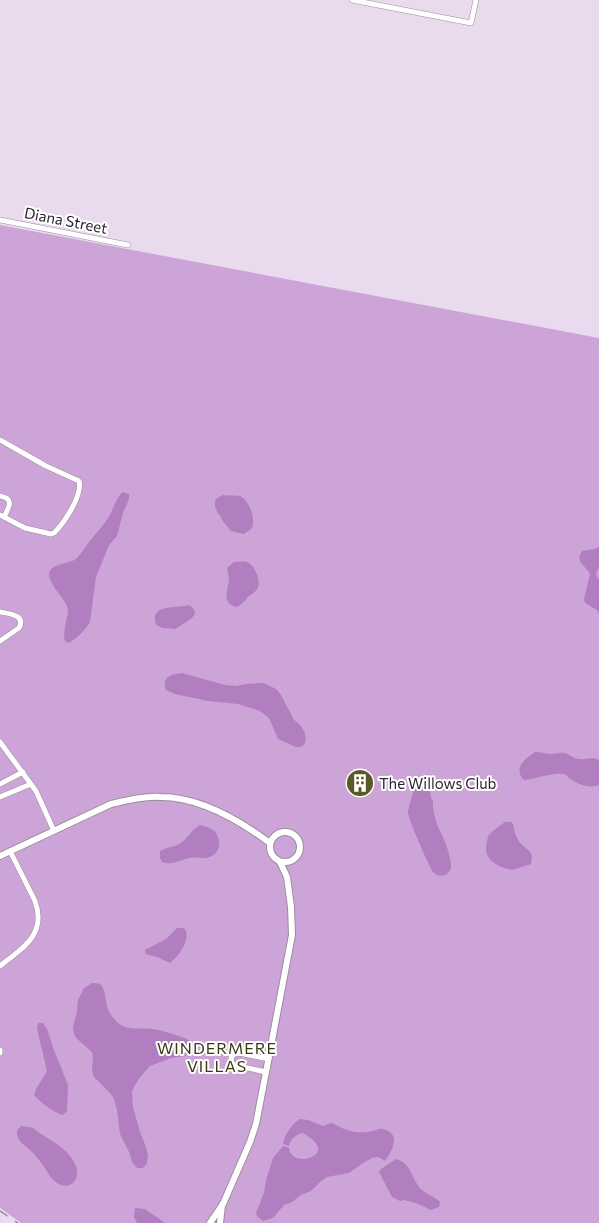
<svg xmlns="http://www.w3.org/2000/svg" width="599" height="1223" font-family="Commissioner,sans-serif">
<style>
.green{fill:#cda4d8}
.water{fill:#b17ebf}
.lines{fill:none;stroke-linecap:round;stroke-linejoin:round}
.minor-casing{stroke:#9b8d9e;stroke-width:6}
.tertiary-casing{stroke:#9b8d9e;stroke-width:8}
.minor{stroke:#fff;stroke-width:5}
.tertiary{stroke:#fff;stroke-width:6}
.rail{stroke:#645b67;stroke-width:1;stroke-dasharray:9 9;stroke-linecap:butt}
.labels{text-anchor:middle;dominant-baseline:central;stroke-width:4;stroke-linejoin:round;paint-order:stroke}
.street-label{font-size:15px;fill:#2a242c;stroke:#fff}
.poi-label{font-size:15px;fill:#2a242c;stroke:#fff;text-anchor:start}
.neighbourhood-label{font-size:16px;letter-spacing:1px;fill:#3a3a11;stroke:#fff}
</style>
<rect width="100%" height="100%" fill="#eadaee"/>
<path class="green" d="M 0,225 L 599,338 L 599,1223 L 21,1223 L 0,1208 Z"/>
<g class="water">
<path d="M 123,492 L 129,494 L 129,499 L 123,513 L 117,536 L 109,545 L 96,577 L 90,622 C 86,629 79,636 72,641 C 57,650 68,617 68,611 C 68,609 67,606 66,604 C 62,596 45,579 50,571 C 54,563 71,564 77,558 C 82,553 85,547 89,542 C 96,533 104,525 110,515 C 114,507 116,498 123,492 Z"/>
<path d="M 223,495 C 228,496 235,495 240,496 C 249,500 257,520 251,529 C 250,530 245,533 244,534 L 231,531 L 222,520 L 220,515 L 218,514 C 214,504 212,500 223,495 Z"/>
<path d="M 599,547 L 599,567 L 596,574 L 599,580 L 599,614 L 597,610 L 585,603 L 584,599 L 590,574 C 585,564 575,563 582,551 L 594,549 Z"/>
<path d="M 234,562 C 238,562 243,561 247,562 C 255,565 262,582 257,589 C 255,593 251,594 248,597 C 244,602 242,605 236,607 C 222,603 227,591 229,581 C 229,577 228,572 227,568 Z"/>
<path d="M 189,605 C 206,616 181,623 176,629 L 163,628 L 156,625 C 149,603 176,609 189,605 Z"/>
<path d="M 182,673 L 225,685 L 237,686 L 246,684 L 263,683 L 268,685 L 276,689 L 281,695 L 294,720 C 302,725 309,736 304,745 L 300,747 L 296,747 L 278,739 L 269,718 L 260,711 L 238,704 L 208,701 L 175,694 L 166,690 C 161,677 172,674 182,673 Z"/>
<path d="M 535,752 C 541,752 546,754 551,754 C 556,754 559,752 564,753 C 569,754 574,759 579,759 C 587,760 592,756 599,760 L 599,785 C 588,789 578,784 569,778 C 564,774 569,776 563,774 C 555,772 534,779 524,780 C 513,769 524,759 535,752 Z"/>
<path d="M 421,782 L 428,783 L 429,784 L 431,798 L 433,800 C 432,822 444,834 449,854 C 450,858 451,862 451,866 C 451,874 441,879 434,873 C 430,870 409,820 408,813 C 408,809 413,792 415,787 C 417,784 418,784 421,782 Z"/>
<path d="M 505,822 L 511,822 L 513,824 C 514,829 515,835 518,840 C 525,851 535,849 531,864 L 512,870 C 497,867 482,859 487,842 C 488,838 487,838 489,835 C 493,830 500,826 505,822 Z"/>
<path d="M 200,825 L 205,826 L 215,831 C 222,842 221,856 205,858 C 200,858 195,857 189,858 C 180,860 172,866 162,862 L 160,858 L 160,851 C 167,847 176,847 182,842 C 189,837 192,829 200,825 Z"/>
<path d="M 177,928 L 184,928 C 192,938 179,956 170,963 L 157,957 L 148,955 L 145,953 L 145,950 L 166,939 Z"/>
<path d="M 92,983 C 94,983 98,983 100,984 C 106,988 105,1003 108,1009 C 110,1014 113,1018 117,1022 C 128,1032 139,1027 153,1029 C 165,1031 176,1035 187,1039 L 190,1041 L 193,1046 L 190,1053 L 185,1056 L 171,1058 L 150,1066 L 141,1076 L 134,1087 L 132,1092 L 133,1107 L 140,1132 L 146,1147 L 148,1156 L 147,1163 L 143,1168 L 137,1168 L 132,1162 L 130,1154 L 120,1134 L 117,1110 L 114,1099 L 110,1093 L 94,1077 L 92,1071 L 93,1056 L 92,1052 L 76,1038 L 74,1034 L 73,1027 L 77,1011 L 78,1000 L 84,988 Z"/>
<path d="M 39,1023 L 43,1023 L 47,1029 L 54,1050 L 68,1085 L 67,1111 L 63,1115 C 54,1113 40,1102 34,1095 L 36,1089 L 47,1071 L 37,1029 L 38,1024 Z"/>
<path d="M 300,1119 L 308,1120 L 323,1126 L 332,1123 C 340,1127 347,1131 355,1132 C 359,1132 363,1133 367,1132 C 373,1132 378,1128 383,1129 C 402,1133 392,1152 385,1161 L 378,1157 L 372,1158 L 363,1163 L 349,1173 L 327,1177 L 321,1181 L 311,1191 L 301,1195 L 292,1202 L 284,1205 L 273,1218 L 263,1221 L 257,1216 L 256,1213 L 264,1193 L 266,1180 L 273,1158 L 283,1146 L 289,1148 C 289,1150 290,1153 292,1155 C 301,1166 339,1153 303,1133 C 297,1134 290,1139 289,1146 L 283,1144 C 284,1136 292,1123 300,1119 Z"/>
<path d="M 21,1126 L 29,1127 L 33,1128 C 45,1138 61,1144 70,1156 C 74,1161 78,1168 77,1174 C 76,1185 66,1189 57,1183 C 49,1178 45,1166 38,1159 C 33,1151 25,1147 19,1140 C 16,1134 16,1130 21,1126 Z"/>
<path d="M 396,1159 C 412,1163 412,1181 422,1190 C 428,1195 435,1197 440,1202 L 439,1207 L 431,1210 L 416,1203 L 404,1200 L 400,1201 L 392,1197 L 379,1172 L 381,1169 Z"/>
<path d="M 135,1208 L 145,1209 L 165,1223 L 137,1223 L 134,1217 Z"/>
</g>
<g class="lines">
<defs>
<g id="minor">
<path d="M 352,0 L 471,23 L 476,0"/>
<path d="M 0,220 L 128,245"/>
<path d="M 0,440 L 46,466 L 79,481 C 83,495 64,523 54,533 L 51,534 L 25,528 L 0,515"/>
<path d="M 0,496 C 15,499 9,507 4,517"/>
<path d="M 0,612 C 10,614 26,615 19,628 L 0,641"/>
<path d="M 0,742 L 36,791 L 54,831"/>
<path d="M 0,784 L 23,772"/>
<path d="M 0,797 L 31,784"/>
<path d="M 0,966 C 23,948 47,934 35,901 L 10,851"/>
<path d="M 0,1050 L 0,1053"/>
<path d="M 266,1072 L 234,1065 L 232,1063 L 231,1058 L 234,1054 L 239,1053 L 269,1059"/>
</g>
<g id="tertiary">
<circle cx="285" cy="847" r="15"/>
<path d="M 0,856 L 111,804 C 128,800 144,796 161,797 C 200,797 239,820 270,843"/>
<path d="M 210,1223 L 223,1204 L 250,1142 L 256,1124 L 266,1072 L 292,935 L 291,907 L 287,877 L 280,862"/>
<path d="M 220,1223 L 222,1205"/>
</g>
</defs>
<use href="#minor" class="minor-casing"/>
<use href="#tertiary" class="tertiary-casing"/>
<use href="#minor" class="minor"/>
<use href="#tertiary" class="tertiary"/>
<path class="rail" d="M 0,1211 L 18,1223"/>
</g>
<defs>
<symbol id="building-disc" viewBox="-11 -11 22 22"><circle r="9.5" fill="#595926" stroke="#fff"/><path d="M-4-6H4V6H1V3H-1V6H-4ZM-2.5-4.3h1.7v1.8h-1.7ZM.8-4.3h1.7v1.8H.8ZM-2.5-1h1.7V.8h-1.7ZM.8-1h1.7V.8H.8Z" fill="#fff"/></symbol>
</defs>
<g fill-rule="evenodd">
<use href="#building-disc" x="344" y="767" width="32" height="32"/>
</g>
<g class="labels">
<g class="street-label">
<text transform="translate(66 220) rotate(11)">Diana Street</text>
</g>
<g class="poi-label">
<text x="379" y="783">The Willows Club</text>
</g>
<g class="neighbourhood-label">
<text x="217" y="1047">WINDERMERE<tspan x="217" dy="18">VILLAS</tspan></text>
</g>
</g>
</svg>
